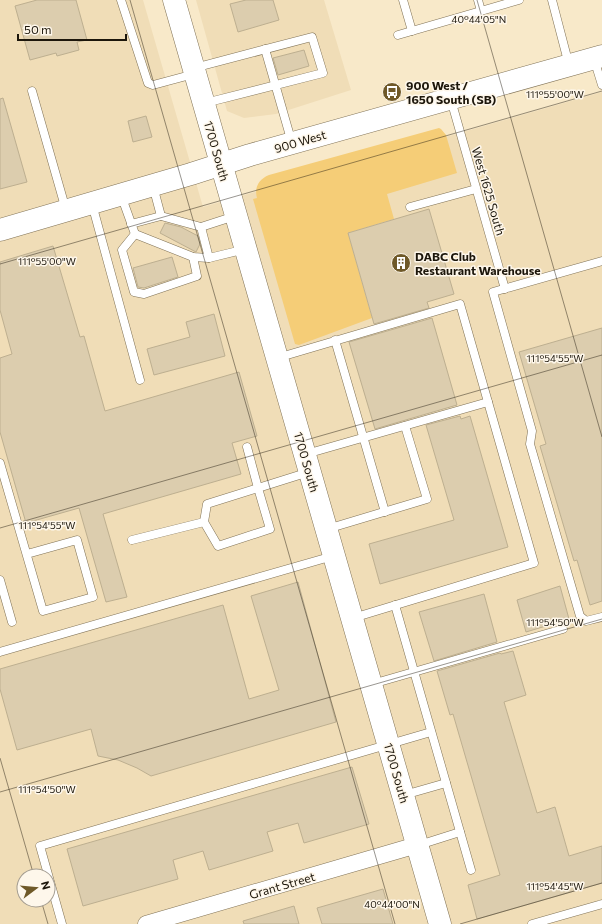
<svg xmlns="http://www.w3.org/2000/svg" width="602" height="924" font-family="Commissioner,sans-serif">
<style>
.built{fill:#f0ddb7;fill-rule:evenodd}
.green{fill:#f5cd77}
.building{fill:#dccdae;stroke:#bdaf90}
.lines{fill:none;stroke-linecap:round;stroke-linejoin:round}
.lane-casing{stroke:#817357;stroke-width:9}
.street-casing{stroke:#817357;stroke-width:17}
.secondary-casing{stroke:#817357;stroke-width:23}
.lane{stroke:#fff;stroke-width:8}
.street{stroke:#fff;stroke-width:16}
.secondary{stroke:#fff;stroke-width:22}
.ticks{fill:none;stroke:#1c160b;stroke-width:1;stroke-opacity:0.45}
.labels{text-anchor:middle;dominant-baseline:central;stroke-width:3;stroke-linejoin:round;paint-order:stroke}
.poi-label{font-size:12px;font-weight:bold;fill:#1c160b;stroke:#fef7eb;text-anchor:start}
.street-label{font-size:12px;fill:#1c160b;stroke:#fef7eb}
.ticks-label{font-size:10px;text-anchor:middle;fill:#1c160b;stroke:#fef7eb;stroke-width:3;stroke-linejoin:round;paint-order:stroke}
</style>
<rect width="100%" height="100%" fill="#f8e9c9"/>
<g class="built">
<path d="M 0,0 L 143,0 L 203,207 L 602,92 L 602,924 L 0,924 ZM 24,876 L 48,876 L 48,900 L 24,900 Z"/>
<path d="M 196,0 L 324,0 L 351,90 L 276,114 L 244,118 L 227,111 Z"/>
</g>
<path class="green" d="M 439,128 L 441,129 L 446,135 L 457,173 L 387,194 L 394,219 L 348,233 L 372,318 L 299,345 L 295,344 L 253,199 L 257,198 C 254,187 259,179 269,175 Z"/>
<g class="building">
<path d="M 37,0 L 76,0 L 87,40 L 77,42 L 79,50 L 57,56 L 56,53 L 30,60 L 15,6 Z"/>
<path d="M 246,0 L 273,0 L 279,20 L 238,32 L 230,4 Z"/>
<path d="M 304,50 L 309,66 L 278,75 L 273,58 Z"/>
<path d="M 3,98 L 27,182 L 0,189 L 0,99 Z"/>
<path d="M 146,116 L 152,137 L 133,142 L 128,121 Z"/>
<path d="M 429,209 L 454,294 L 427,302 L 429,308 L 374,324 L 348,233 Z"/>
<path d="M 165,223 L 181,227 L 198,236 L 200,244 L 196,252 L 160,233 Z"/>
<path d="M 53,246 L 80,337 L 84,336 L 105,411 L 239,372 L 257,436 L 232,443 L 241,474 L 103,514 L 127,597 L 106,602 L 79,508 L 26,523 L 0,432 L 0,358 L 12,354 L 0,310 L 0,262 Z"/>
<path d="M 172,257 L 178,277 L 144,288 L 138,287 L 133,268 Z"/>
<path d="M 214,314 L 225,356 L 154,375 L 147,349 L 190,337 L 186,322 Z"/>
<path d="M 432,318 L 457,405 L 375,429 L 349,342 Z"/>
<path d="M 602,328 L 602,601 L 590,605 L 577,560 L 574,561 L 540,446 L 546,444 L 519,352 Z"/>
<path d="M 460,416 L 461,419 L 470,416 L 508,547 L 380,584 L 369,544 L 454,520 L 426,425 Z"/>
<path d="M 298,582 L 336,722 L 151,776 L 137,768 L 118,760 L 98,756 L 91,729 L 17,750 L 0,689 L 0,669 L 223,605 L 249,699 L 279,690 L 251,596 Z"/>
<path d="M 560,586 L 569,619 L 526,632 L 517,600 Z"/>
<path d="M 484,594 L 497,642 L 434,661 L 419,612 Z"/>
<path d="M 513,651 L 526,695 L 504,702 L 537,813 L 555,807 L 569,856 L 602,846 L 602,883 L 477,919 L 468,885 L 500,875 L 453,714 L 450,715 L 437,671 L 500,653 L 501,654 Z"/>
<path d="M 352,767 L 369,824 L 304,843 L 298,823 L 267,832 L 273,851 L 209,870 L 203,851 L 173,860 L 178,879 L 83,906 L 67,849 Z"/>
<path d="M 383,889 L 393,924 L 322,924 L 317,908 Z"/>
<path d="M 294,906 L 299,924 L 244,924 L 243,921 Z"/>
</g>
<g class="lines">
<defs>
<g id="lane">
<path d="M 121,0 L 148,83 L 153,85 L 194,74"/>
<path d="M 403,0 L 412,31"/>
<path d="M 478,0 L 481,11"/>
<path d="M 552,0 L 569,65"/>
<path d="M 398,35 L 519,0"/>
<path d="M 265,49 L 292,143"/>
<path d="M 594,59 L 602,85"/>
<path d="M 194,68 L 312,37 L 323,73 L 205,103"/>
<path d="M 32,91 L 66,210"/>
<path d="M 451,100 L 505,289"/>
<path d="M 153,186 L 161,216 L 201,227 L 235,216"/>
<path d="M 121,195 L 135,234 L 193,257 L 209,258"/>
<path d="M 92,204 L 140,380"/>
<path d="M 410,207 L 476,189"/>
<path d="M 131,224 L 161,216"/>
<path d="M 201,227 L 209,258 L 246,249"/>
<path d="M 135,234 L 122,250 L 134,292 L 144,294 L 197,276 L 193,257"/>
<path d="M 602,261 L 493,292 L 532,431 L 530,444 L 580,616 L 586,621 L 602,617"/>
<path d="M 335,340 L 385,512"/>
<path d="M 277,358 L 460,304 L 534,563 L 353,618"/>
<path d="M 306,454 L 488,402"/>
<path d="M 0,463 L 43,611 L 93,597 L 77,540 L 27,554"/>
<path d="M 204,522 L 207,504 L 258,488 L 247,447"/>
<path d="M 327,529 L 427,499 L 405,426"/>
<path d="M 132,540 L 204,522 L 218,546 L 270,529 L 258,488 L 309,472"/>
<path d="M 0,580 L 12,622"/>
<path d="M 395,605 L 471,870"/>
<path d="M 0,652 L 333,556"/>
<path d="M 372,684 L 563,629"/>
<path d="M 404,795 L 446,783"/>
<path d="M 419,845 L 460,832"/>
<path d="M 62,924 L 40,846 L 431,732"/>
<path d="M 532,924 L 602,904"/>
</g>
<path id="street" d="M 146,924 L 417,845"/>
<g id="secondary">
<path d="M 174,0 L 440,924"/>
<path d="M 0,230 L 191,174 L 250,155 L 602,56"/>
</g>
</defs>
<use href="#lane" class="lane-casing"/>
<use href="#street" class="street-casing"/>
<use href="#secondary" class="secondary-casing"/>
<use href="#lane" class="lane"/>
<use href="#street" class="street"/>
<use href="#secondary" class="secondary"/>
</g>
<path class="ticks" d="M 130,0 L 395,924M 477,0 L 602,437M 0,264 L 602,91M 0,528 L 602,355M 0,758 L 34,876M 0,792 L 602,619M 41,900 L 48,924M 460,924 L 602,883"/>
<defs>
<symbol id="bus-disc" viewBox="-11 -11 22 22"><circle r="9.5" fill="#6f5928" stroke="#fef7eb"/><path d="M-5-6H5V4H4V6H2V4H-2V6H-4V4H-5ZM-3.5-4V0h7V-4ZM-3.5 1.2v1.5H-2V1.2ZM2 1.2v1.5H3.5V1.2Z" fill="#fff"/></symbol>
<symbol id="building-disc" viewBox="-11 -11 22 22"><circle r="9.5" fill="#6f5928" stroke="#fef7eb"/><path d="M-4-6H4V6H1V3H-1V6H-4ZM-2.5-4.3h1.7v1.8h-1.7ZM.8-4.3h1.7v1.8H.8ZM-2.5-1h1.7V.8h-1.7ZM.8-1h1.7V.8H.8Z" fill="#fff"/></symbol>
</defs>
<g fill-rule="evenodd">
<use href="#bus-disc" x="381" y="81" width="22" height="22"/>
<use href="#building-disc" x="390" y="252" width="22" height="22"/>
</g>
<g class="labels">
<g class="poi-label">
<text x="406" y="85">900 West /<tspan x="406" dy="14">1650 South (SB)</tspan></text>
<text x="415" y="256">DABC Club<tspan x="415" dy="14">Restaurant Warehouse</tspan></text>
</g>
<g class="street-label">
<text transform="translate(300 141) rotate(-16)">900 West</text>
<text transform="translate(217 151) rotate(74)">1700 South</text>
<text transform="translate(489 191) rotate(74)">West 1625 South</text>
<text transform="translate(307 462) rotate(74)">1700 South</text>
<text transform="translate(397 773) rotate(74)">1700 South</text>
<text transform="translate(282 885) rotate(-16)">Grant Street</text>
</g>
</g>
<g class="ticks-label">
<text x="479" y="23">40°44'05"N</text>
<text x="555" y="98">111°55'00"W</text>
<text x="47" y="265">111°55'00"W</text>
<text x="555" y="362">111°54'55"W</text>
<text x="47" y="529">111°54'55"W</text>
<text x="555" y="626">111°54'50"W</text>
<text x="47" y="793">111°54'50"W</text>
<text x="555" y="890">111°54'45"W</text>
<text x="392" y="908">40°44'00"N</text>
</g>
<g transform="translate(36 888) rotate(74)"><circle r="19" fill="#fef7eb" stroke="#a49d91"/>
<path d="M0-3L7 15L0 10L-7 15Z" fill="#6f5928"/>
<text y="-6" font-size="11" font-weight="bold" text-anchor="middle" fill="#1c160b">N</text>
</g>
<path d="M18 34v6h108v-6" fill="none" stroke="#1c160b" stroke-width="2"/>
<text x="24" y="34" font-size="12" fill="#1c160b" stroke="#fef7eb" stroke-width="3" paint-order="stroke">50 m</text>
</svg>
